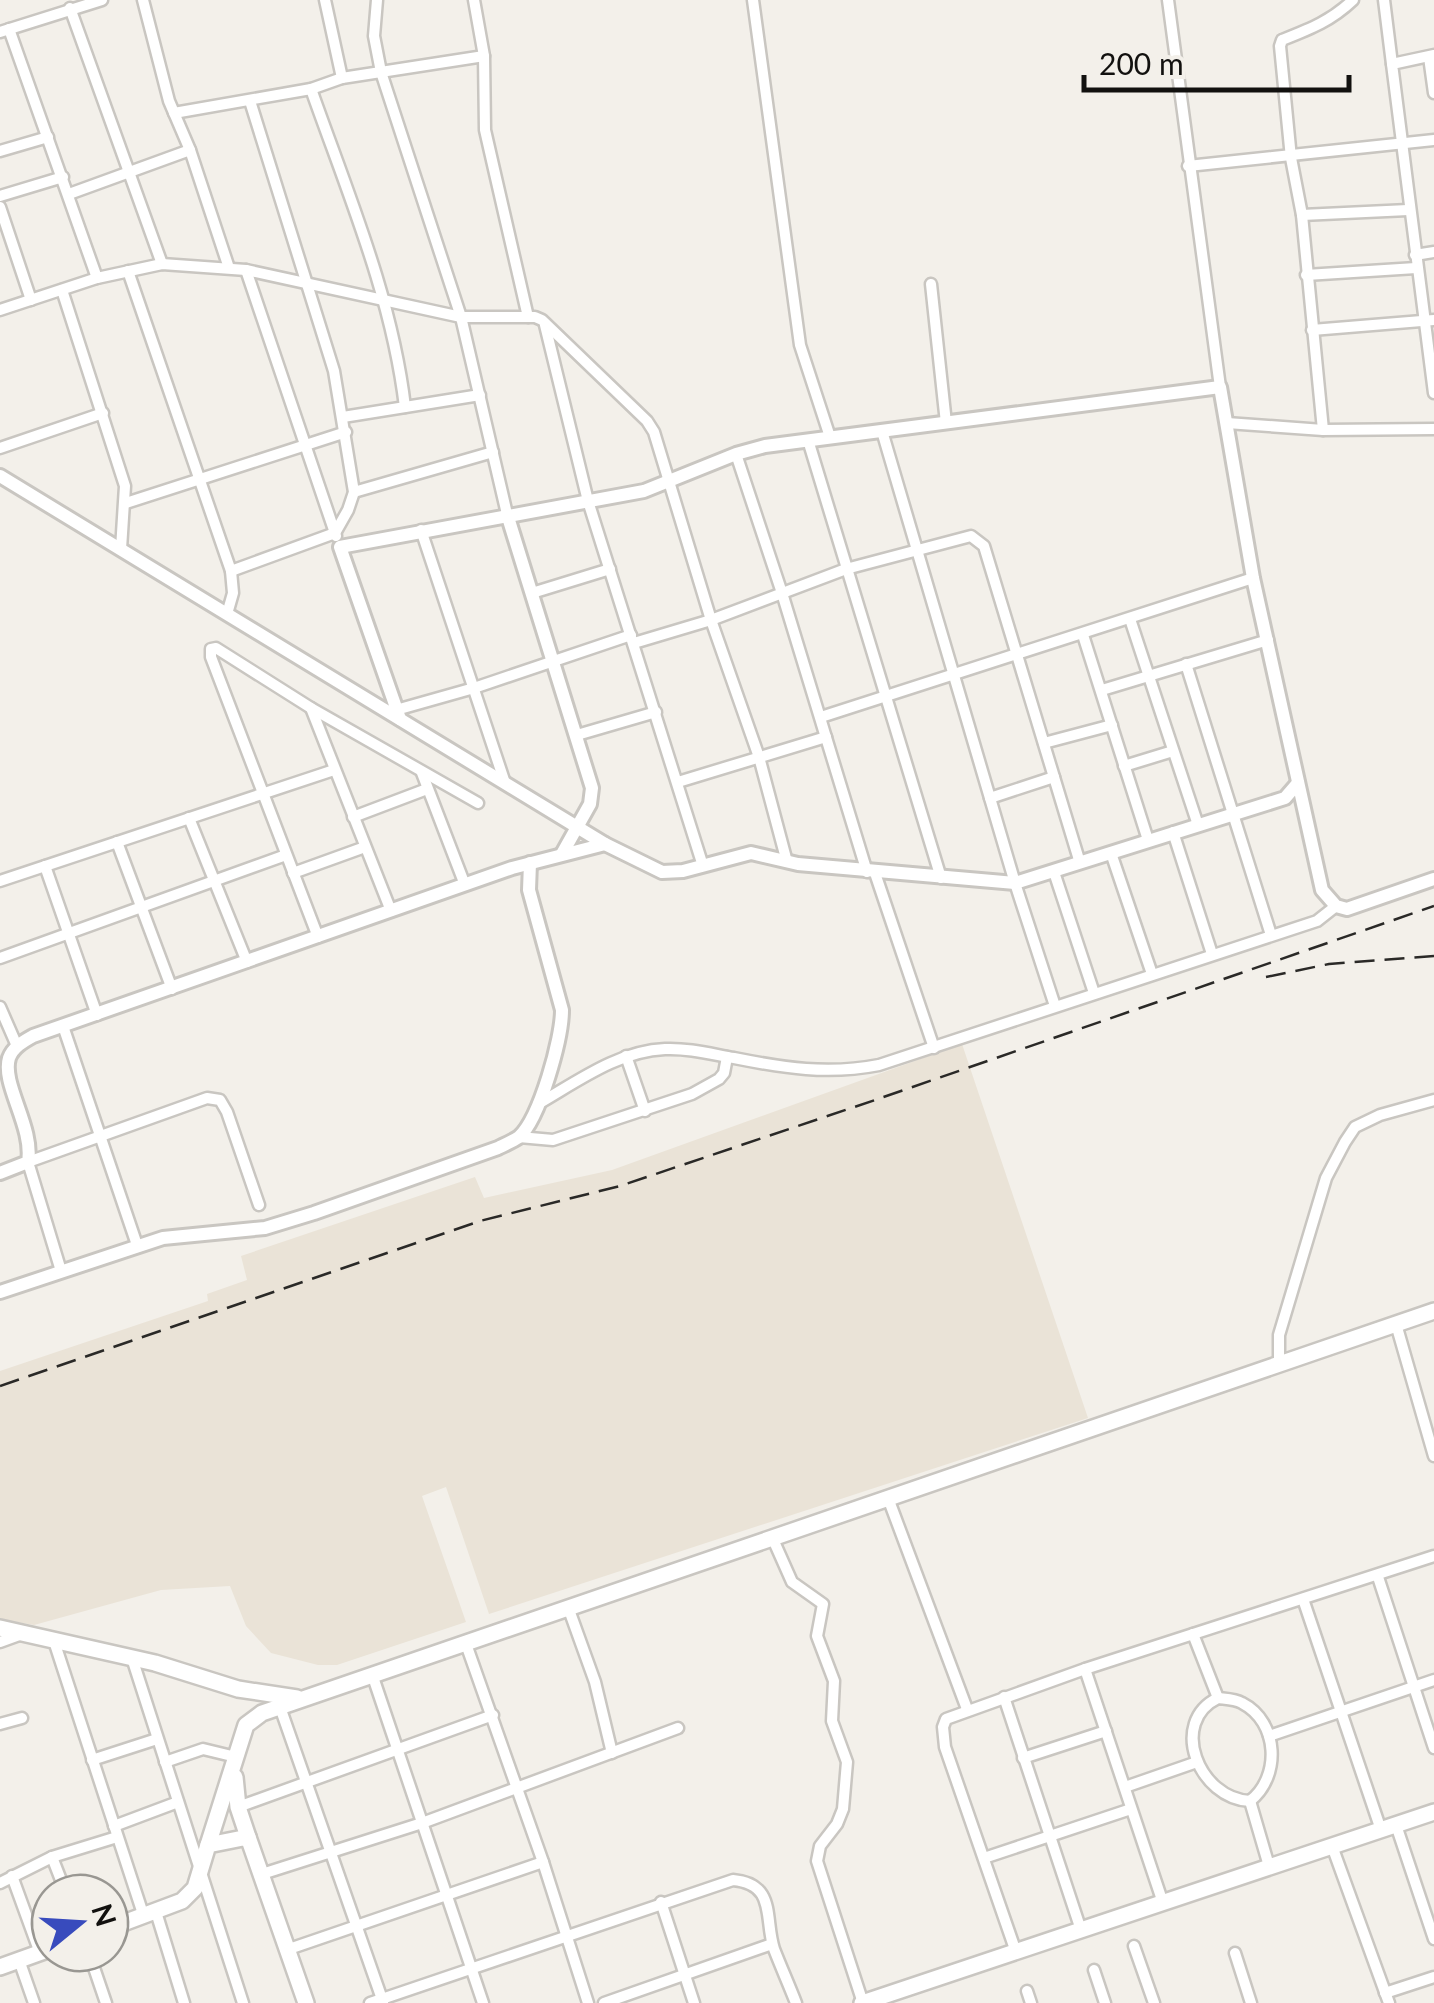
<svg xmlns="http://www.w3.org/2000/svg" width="1434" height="2003" font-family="Lato,sans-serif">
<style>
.built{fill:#eae3d7}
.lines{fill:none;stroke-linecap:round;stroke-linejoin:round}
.minor-casing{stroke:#c9c6c1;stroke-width:15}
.tertiary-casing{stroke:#c9c6c1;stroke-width:18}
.secondary-casing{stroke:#c9c6c1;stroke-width:20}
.minor{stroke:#fff;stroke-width:10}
.tertiary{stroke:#fff;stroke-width:12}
.secondary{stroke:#fff;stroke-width:15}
.rail{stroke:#2a2927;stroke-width:2.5;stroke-dasharray:20 10;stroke-linecap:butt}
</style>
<rect width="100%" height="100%" fill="#f3f0ea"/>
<path class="built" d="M 962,1044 L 1088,1418 L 489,1614 L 446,1487 L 422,1496 L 466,1622 L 337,1665 L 318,1665 L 271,1653 L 246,1626 L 230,1586 L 161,1590 L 34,1625 L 0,1619 L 0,1371 L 208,1301 L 207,1294 L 247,1280 L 241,1256 L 475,1177 L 484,1198 L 612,1170 Z"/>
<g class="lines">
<defs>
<g id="minor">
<path d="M 143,0 L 169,101 L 190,150 L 229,268"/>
<path d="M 325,0 L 342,78"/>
<path d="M 377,0 L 374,36 L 381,72 L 461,317 L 507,514"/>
<path d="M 474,0 L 484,56 L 485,130 L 528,317"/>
<path d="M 753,0 L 800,345 L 830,437"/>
<path d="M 1168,0 L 1220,387"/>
<path d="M 1384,0 L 1392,64"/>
<path d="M 70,8 L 162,264"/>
<path d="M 9,29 L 97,278"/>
<path d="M 0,32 L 102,0"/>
<path d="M 1434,55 L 1392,64 L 1434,393"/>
<path d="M 1429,57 L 1434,93"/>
<path d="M 311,89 C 348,194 392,297 405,407"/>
<path d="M 174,113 L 311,89 L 342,78 L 484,56"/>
<path d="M 0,151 L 48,137"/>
<path d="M 1188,166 L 1434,140"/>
<path d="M 69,194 L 190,150"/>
<path d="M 0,196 L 63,177"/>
<path d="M 0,207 L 31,300"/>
<path d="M 1302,215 L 1408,210"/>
<path d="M 1415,255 L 1434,252"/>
<path d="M 246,270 L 336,536"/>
<path d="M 128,271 L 231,571 L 233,593 L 227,614"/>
<path d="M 1306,275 L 1416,268"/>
<path d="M 931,284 L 946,423"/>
<path d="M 62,290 L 125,486 L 121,549"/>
<path d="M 0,310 L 97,278 L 162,264 L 246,270 L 461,317 L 535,317 L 542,320 L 647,421 L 654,432 L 711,620 L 759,757 L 787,862"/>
<path d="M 545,325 L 588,501 L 703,866"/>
<path d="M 1312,330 L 1434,320"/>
<path d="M 343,417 L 480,395"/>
<path d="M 1227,423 L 1323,430 L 1434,429"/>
<path d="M 1323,430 L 1302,215 L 1291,158 L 1280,46 L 1282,40 C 1310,29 1331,21 1353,0"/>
<path d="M 882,431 L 1015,883 L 1055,1006"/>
<path d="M 808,440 L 941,878"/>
<path d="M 0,448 L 103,413"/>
<path d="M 736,454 L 782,593 L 867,872"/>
<path d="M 354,492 L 493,452"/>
<path d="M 126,503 L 346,432"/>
<path d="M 421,530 L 504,780"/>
<path d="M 231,571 L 335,533 L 348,510 L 354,492 L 334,371 L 250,101"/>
<path d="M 532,593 L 610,569"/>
<path d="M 1130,619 L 1198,825"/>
<path d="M 1083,635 L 1148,840"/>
<path d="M 634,643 L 711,620 L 846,569 L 971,536 L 984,546 L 1080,863"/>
<path d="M 1186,664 L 1271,935"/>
<path d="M 1102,690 L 1268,640"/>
<path d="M 311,708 L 391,911"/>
<path d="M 396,710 L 474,688 L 631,635"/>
<path d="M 821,717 L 1253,578"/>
<path d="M 577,735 L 656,712"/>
<path d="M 1044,743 L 1112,725"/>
<path d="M 1124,766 L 1173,751"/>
<path d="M 422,773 L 465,885"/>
<path d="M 678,782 L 826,737"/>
<path d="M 990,798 L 1054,777"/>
<path d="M 353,817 L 427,789"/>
<path d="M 189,818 L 247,962"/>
<path d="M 1173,832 L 1212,954"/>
<path d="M 117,842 L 172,989"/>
<path d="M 1111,853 L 1152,974"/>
<path d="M 45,866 L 97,1015"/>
<path d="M 1054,872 L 1094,993"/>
<path d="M 293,873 L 365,847"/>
<path d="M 875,873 L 934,1048"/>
<path d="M 0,881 L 334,770"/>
<path d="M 318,937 L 211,657 L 211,649 L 216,648 L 311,708 L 478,803"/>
<path d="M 0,958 L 286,855"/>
<path d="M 0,1007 L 17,1046"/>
<path d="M 63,1026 L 137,1245"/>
<path d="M 626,1056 L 645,1111"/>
<path d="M 538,1104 C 578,1081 618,1051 665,1049 C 689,1048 711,1054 734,1058 C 784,1068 828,1075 879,1065 L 1317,921 L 1336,906"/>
<path d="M 519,1137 L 553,1140 L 692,1094 L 719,1079 L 724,1073 L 727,1057"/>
<path d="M 61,1271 L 28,1162 L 207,1098 L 220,1100 L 227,1112 L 259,1205"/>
<path d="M 1396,1324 L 1434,1456"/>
<path d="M 1279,1365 L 1279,1335 L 1326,1178 L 1345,1142 L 1355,1127 L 1380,1115 L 1434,1100"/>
<path d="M 888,1498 L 967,1709"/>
<path d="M 772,1537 L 792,1582 L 823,1604 L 817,1636 L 834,1681 L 832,1721 L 847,1762 L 843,1809 L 837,1824 L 820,1846 L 817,1861 L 863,2003"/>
<path d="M 1378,1577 L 1434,1748"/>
<path d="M 1303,1599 L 1381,1830"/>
<path d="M 568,1607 L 595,1682 L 612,1753"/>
<path d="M 1193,1634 L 1218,1698"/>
<path d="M 54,1641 L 144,1917"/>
<path d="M 0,1642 L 22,1634"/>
<path d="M 466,1644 L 543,1862 L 588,2003"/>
<path d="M 132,1658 L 243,2003"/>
<path d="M 1085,1669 L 1163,1903"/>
<path d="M 372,1674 L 483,2003"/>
<path d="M 1004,1697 L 1081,1930"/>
<path d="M 1218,1698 C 1226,1699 1235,1699 1242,1703 C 1279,1722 1281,1777 1250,1801 C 1199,1799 1168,1722 1218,1698 Z"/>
<path d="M 280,1707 L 383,2002"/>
<path d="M 0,1724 L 22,1718"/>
<path d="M 1269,1736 L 1434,1680"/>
<path d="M 1023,1758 L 1106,1731"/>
<path d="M 92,1760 L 157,1739"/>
<path d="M 165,1762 L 203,1749 L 236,1757"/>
<path d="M 1125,1787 L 1197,1762"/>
<path d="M 1250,1801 L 1269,1866"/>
<path d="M 238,1807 L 493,1715"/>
<path d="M 1396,1825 L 1434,1939"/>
<path d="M 114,1826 L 178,1802"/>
<path d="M 1332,1846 L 1389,2003"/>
<path d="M 52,1857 L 66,1893"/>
<path d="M 984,1858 L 1131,1809"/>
<path d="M 262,1874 L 422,1823 L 678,1728"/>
<path d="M 12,1876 L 40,1953"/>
<path d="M 0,1883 L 52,1857 L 117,1837"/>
<path d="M 661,1902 L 694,2003"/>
<path d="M 156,1912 L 184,2003"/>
<path d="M 1134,1946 L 1154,2003"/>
<path d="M 289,1949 L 543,1862"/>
<path d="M 1016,1952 L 945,1747 L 943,1727 L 946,1719 L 1085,1669 L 1434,1556"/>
<path d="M 89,1953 L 106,2003"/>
<path d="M 1235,1953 L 1251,2003"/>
<path d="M 19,1960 L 34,2003"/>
<path d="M 1094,1970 L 1105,2003"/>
<path d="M 1027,1991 L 1031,2003"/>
<path d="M 1385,1993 L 1434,1977"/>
<path d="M 370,2003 L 733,1880 C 777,1884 764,1919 774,1949 C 781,1967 789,1985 796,2003"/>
<path d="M 604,2003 L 772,1944"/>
</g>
<g id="tertiary">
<path d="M 0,476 L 605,844 L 662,872 L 683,871 L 751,853 L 798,864 L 1015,883 L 1285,798 L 1298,783"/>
<path d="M 507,514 L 592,788 L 590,804 L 562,854"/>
<path d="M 400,719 L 340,547 L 644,491 L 736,454 L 765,446 L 1220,387 L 1253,578 L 1322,890 L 1336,906 L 1347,909 L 1434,879"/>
<path d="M 0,1173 L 28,1162 C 34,1127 1,1084 9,1058 C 13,1047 24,1041 33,1036 L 512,868 L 605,844"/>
<path d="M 0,1292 L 163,1238 L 265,1228 L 314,1213 L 498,1148 C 504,1145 513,1141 519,1137 C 540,1118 562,1038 562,1010 L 529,890 L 530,863"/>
</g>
<g id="secondary">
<path d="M 0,1628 L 155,1663 L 238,1689 L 297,1698"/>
<path d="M 235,1777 L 238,1807 L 248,1837"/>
<path d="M 208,1845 L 246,1725 L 262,1713 L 1434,1311"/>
<path d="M 110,1928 L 182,1901 L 195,1888 L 208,1845 L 248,1837 L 306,2003"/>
<path d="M 0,1967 L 50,1949"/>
<path d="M 862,2003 L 1434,1812"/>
</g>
</defs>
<use href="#minor" class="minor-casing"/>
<use href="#tertiary" class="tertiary-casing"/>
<use href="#secondary" class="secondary-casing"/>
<use href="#minor" class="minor"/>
<use href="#tertiary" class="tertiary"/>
<use href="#secondary" class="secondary"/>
<g class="rail">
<path d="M 1266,977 L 1329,964 L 1434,956"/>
<path d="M 0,1386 L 480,1221 L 620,1186 L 875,1100 L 1434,906"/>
</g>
</g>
<g transform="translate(80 1923) rotate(72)"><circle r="48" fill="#f3f0ea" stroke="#999792" stroke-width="2.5"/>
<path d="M0-8L18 38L0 25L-18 38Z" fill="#384bbd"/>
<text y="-15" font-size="28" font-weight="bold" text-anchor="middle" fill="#12110f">N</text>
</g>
<path d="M1084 75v15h265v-15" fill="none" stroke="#12110f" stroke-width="5"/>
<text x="1099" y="75" font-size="30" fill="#12110f" stroke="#f3f0ea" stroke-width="8" paint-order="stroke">200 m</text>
</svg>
